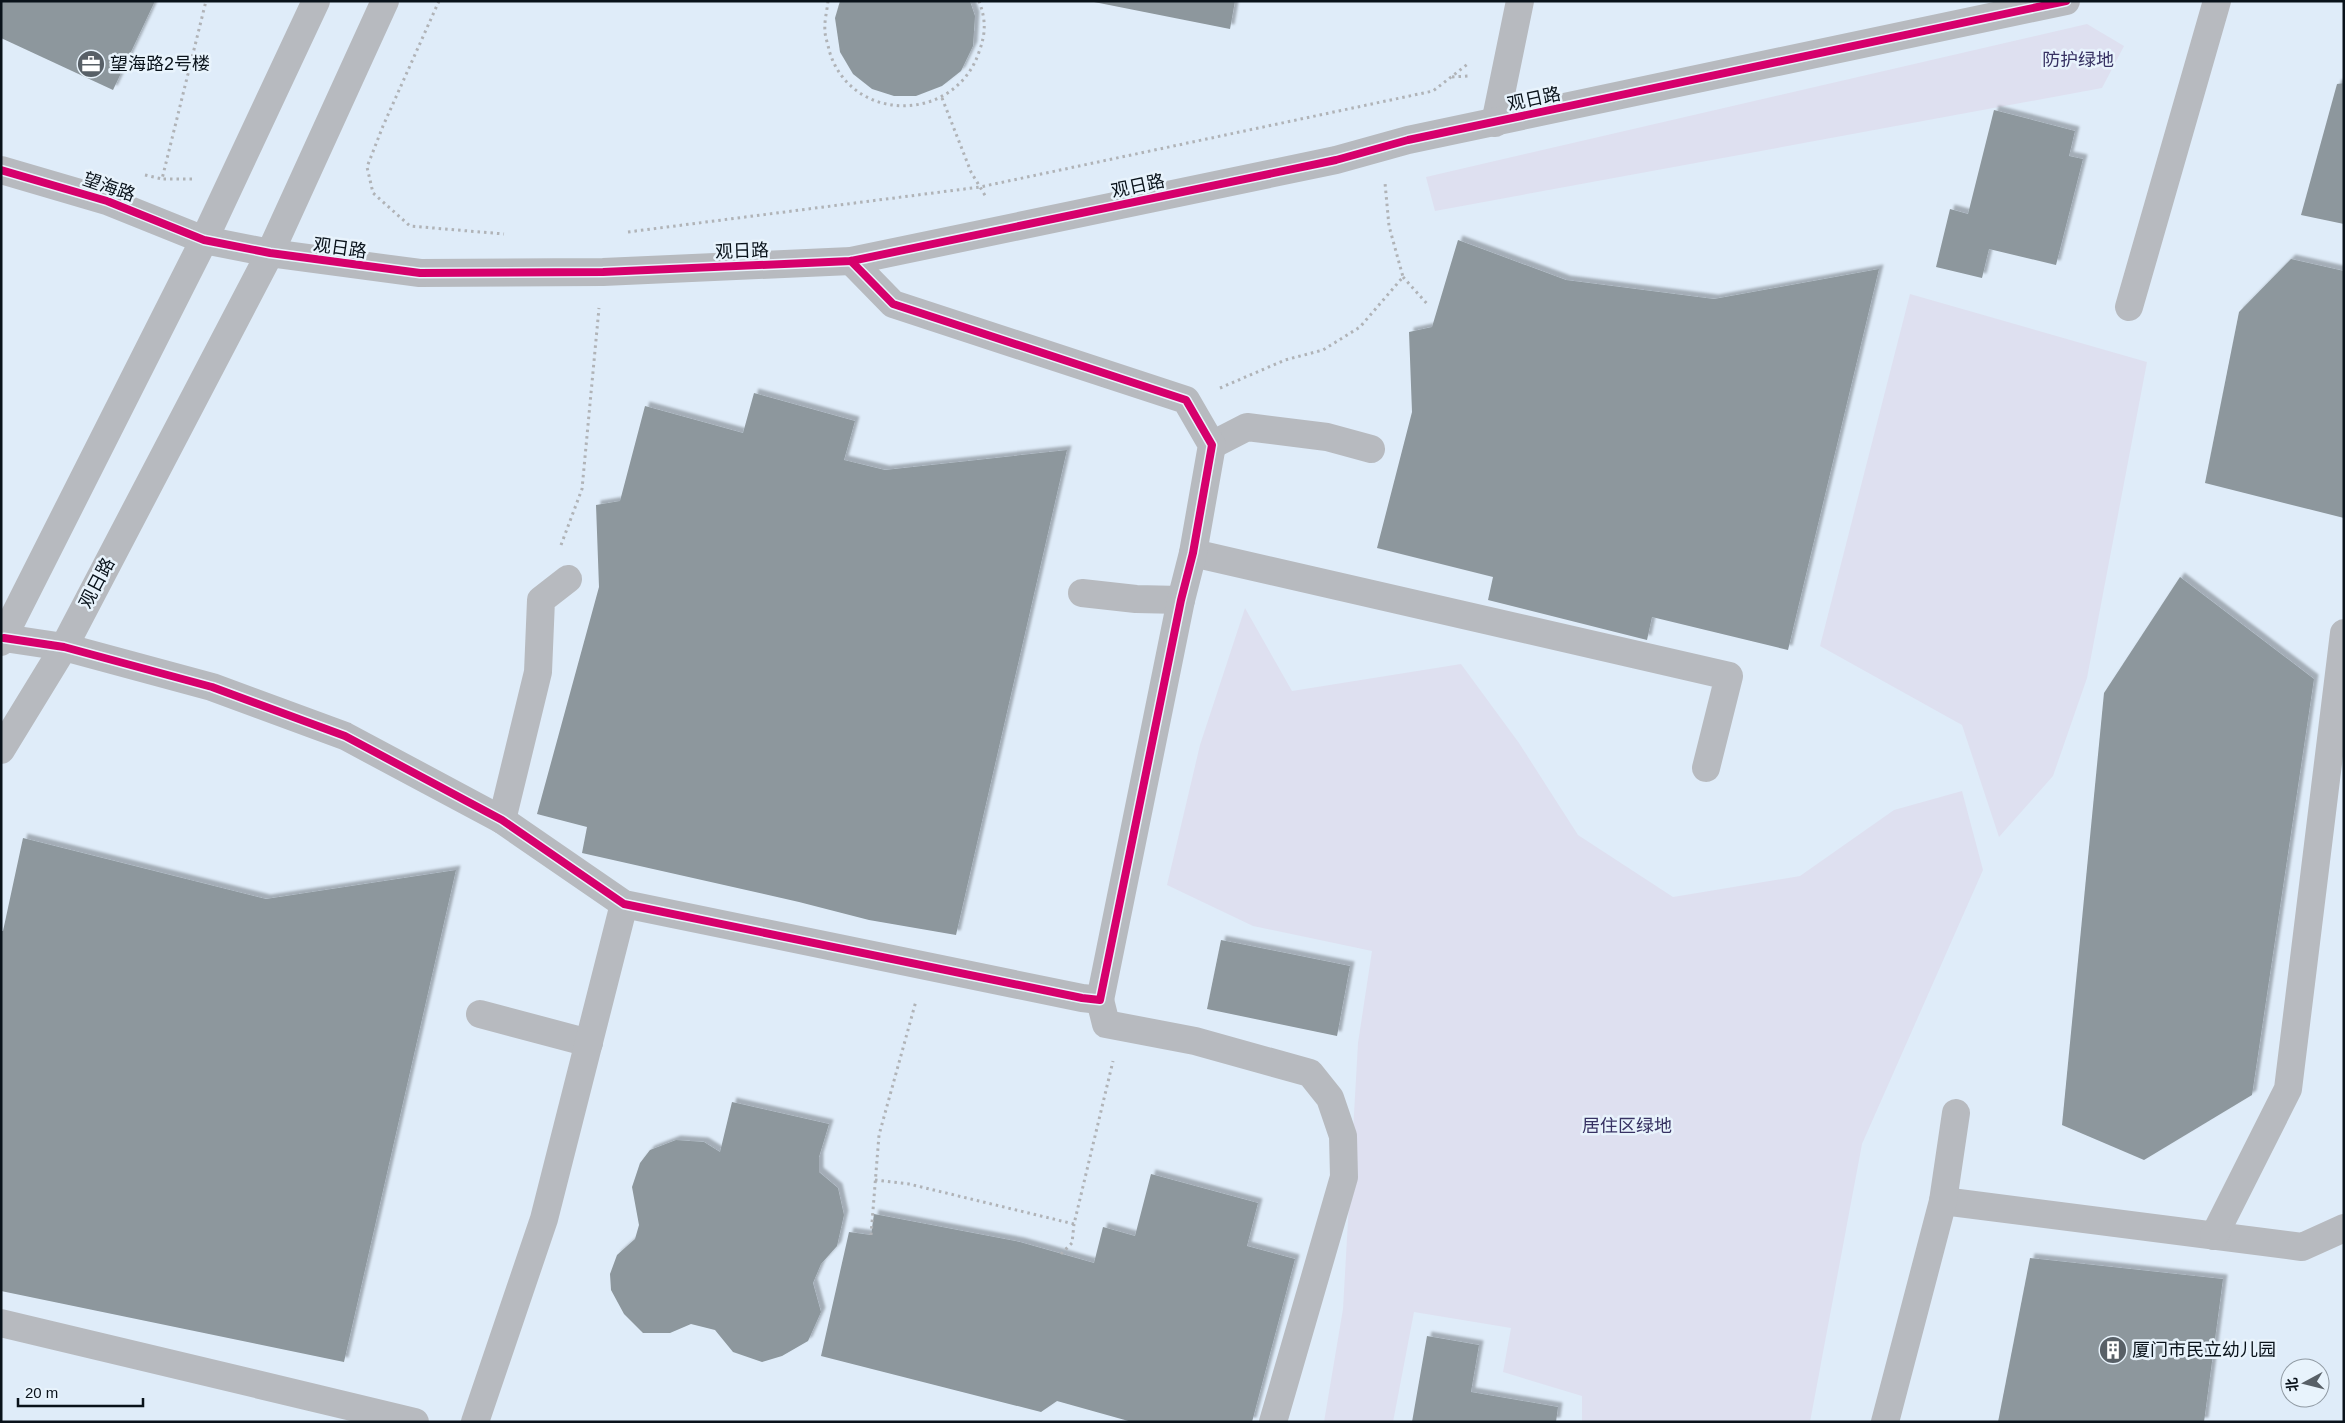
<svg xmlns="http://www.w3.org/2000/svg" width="2345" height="1423" font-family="Helvetica,'Noto Sans SC',sans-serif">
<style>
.built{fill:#dfecf9;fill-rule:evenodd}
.green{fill:#dee0f0}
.building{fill:#8d979d;filter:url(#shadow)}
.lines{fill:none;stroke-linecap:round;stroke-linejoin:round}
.path{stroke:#b0b3b7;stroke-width:3;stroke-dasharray:2.5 4;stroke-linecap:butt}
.minor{stroke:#b7babf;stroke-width:28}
.tertiary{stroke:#b7babf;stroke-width:28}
.cycleway-casing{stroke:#e8f3fc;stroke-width:11}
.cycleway{stroke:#d6006c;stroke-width:8}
.labels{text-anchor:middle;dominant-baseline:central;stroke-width:5;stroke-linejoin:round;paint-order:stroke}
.park-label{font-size:18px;fill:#373263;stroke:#e8f3fc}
.poi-label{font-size:18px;fill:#09121a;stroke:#e8f3fc;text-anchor:start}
.street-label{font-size:18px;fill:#09121a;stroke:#e8f3fc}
</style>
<defs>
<filter id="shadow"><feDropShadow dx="4.5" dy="-4.5" stdDeviation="1" flood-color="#0004"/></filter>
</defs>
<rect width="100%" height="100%" fill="#ecf2f7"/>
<path class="built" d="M 1,1 L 2344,1 L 2344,1422 L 1,1422 ZM 2290,1368 L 2320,1368 L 2320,1398 L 2290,1398 Z"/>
<g class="green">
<path d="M 2087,24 L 2124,46 L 2102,88 L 1435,211 L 1426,177 Z"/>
<path d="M 1910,294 L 2147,362 L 2087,678 L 2053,776 L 1999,837 L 1962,725 L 1820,646 Z"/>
<path d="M 1245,608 L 1292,691 L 1461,664 L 1519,743 L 1578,835 L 1673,897 L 1800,876 L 1894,810 L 1962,791 L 1983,870 L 1862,1144 L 1810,1422 L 1582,1422 L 1582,1396 L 1503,1372 L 1511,1328 L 1414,1312 L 1393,1422 L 1324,1422 L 1343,1309 L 1358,1043 L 1372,951 L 1253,926 L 1167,885 L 1200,745 Z"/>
</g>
<g class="building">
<path d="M 1,1 L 155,1 L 113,90 L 1,38 Z"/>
<path d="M 840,1 L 970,1 L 975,16 L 973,46 L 961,71 L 942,86 L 916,96 L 894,96 L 872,89 L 853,74 L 840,52 L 835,18 Z"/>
<path d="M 1089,1 L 1235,1 L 1230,29 Z"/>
<path d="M 2344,83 L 2344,224 L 2301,215 L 2337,84 Z"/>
<path d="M 1994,110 L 2075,131 L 2069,156 L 2083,159 L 2056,265 L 1989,249 L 1982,278 L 1936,267 L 1950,209 L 1968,214 Z"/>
<path d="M 1458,240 L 1566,280 L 1714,299 L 1879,269 L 1788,650 L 1652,617 L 1647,640 L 1488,600 L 1493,577 L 1377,548 L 1412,412 L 1409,332 L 1432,327 Z"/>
<path d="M 2291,259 L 2344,271 L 2344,518 L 2205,483 L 2239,312 Z"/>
<path d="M 754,393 L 855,421 L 844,460 L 885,470 L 1067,450 L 956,935 L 869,920 L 799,902 L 582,853 L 587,827 L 537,814 L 599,587 L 596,505 L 620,501 L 645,406 L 743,433 Z"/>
<path d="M 2180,577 L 2314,679 L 2252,1095 L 2144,1160 L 2062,1125 L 2104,693 Z"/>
<path d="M 23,838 L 266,899 L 456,870 L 344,1362 L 1,1291 L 1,931 L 3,931 Z"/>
<path d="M 1221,940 L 1350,966 L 1337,1036 L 1207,1009 Z"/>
<path d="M 732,1102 L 829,1124 L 819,1157 L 819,1172 L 838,1188 L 844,1215 L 837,1246 L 821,1264 L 813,1283 L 821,1312 L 808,1341 L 782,1356 L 762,1362 L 733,1352 L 715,1330 L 691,1324 L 670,1333 L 643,1333 L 624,1314 L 611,1290 L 610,1274 L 617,1255 L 635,1239 L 639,1225 L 632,1187 L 640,1163 L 650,1150 L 676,1140 L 704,1142 L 720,1152 Z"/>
<path d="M 1151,1174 L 1258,1203 L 1247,1246 L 1295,1259 L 1252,1422 L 1132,1422 L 1057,1401 L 1041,1412 L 821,1356 L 849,1232 L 871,1235 L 874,1214 L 1020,1242 L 1094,1263 L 1103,1227 L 1135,1236 Z"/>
<path d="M 2030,1258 L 2223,1279 L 2204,1422 L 1998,1422 Z"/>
<path d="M 1427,1336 L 1479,1345 L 1471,1392 L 1558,1407 L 1556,1422 L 1412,1422 Z"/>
</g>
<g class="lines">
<g class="path">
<path d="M 439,1 L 383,126 L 367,167 L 373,193 L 410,226 L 504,234"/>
<path d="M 828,1 C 827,11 824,22 825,31 C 825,37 828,44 829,50 C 850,124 955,124 979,52 C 986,33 986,20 979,1"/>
<path d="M 1452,77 L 1468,76"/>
<path d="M 942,98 L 971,172 L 986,197"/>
<path d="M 145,175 L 162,179"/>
<path d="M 192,179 L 162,179 L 206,1"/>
<path d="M 628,232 L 980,187 L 1433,91 L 1469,63"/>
<path d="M 1403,277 L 1429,306"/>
<path d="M 1220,388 L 1285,360 L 1323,350 L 1360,327 L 1403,277 L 1389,226 L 1385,183"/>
<path d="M 561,545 L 582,489 L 599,308"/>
<path d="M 875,1180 L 909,1184 L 1074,1224 L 1113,1061"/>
<path d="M 871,1235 L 879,1135 L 916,1001"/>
<path d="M 1061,1254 L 1072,1243 L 1074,1224"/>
</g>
<g class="minor">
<path d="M 1495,123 L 1520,1"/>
<path d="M 1,170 L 107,201 L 204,240 L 270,253 L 420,273 L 603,272 L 851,261 L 1336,160 L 1408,140 L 2066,1"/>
<path d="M 1212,445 L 1247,427 L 1327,437 L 1371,449"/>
<path d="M 1193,553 L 1729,676 L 1706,768"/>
<path d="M 1082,593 L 1136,599 L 1181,600"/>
<path d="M 4,638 L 64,647 L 212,687 L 345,736 L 502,820 L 624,904 L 1082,998 L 1100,1000 L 1181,600 L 1193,553 L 1212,445 L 1186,400 L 893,304 L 851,261"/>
<path d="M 502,820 L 538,672 L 541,600 L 568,579"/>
<path d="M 1100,1000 L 1106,1024 L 1195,1041 L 1310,1073 L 1330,1098 L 1343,1136 L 1344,1177 L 1273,1422"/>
<path d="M 480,1014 L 589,1043"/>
<path d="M 1943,1201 L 2302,1247 L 2344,1228"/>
<path d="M 2214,1236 L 2288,1089 L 2344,633"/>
<path d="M 1,1323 L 415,1422"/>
<path d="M 475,1422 L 544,1219 L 624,904"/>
</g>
<g class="tertiary">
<path d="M 2129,307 L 2217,1"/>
<path d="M 1,642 L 204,240 L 316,1"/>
<path d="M 1,750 L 64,647 L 270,253 L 385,1"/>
<path d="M 1885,1422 L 1943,1201 L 1956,1113"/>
</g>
<defs>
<g id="cycleway">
<path d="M 1,170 L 107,201 L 204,240 L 270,253 L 420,273 L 603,272 L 851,261 L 1336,160 L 1408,140 L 2066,1"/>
<path d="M 4,638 L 64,647 L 212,687 L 345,736 L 502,820 L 624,904 L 1082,998 L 1100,1000 L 1181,600 L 1193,553 L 1212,445 L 1186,400 L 893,304 L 851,261"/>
</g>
</defs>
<use href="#cycleway" class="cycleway-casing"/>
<use href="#cycleway" class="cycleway"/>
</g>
<defs>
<symbol id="office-disc" viewBox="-11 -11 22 22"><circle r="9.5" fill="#586067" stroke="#e8f3fc"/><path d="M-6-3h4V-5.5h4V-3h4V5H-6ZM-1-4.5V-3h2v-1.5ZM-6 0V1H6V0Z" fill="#fff"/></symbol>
<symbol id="building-disc" viewBox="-11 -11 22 22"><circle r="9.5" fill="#586067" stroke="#e8f3fc"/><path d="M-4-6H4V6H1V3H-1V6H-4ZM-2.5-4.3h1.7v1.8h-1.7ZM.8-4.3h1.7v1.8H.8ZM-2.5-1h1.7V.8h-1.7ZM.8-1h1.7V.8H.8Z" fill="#fff"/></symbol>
</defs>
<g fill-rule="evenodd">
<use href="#office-disc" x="75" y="48" width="32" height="32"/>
<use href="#building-disc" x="2097" y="1334" width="32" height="32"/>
</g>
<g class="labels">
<g class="park-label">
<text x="2078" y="60">防护绿地</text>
<text x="1627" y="1126">居住区绿地</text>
</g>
<g class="poi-label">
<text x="110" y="64">望海路2号楼</text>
<text x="2132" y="1350">厦门市民立幼儿园</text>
</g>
<g class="street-label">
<text transform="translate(1534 99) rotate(-12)">观日路</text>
<text transform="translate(1138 186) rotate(-12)">观日路</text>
<text transform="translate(109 187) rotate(19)">望海路</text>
<text transform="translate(340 248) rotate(8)">观日路</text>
<text transform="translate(742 251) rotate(-2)">观日路</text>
<text transform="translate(97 583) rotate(-62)">观日路</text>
</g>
</g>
<rect width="2345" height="1423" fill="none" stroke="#09121a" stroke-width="5"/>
<g transform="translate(2305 1383) rotate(263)"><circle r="24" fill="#e8f3fc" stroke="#8f99a2"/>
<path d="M0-4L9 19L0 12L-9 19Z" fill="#586067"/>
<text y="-8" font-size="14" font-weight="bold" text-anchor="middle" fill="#09121a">北</text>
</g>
<path d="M18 1398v8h125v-8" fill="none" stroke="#09121a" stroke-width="2.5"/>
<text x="25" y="1398" font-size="15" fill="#09121a" stroke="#e8f3fc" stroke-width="4" paint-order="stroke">20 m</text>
</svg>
